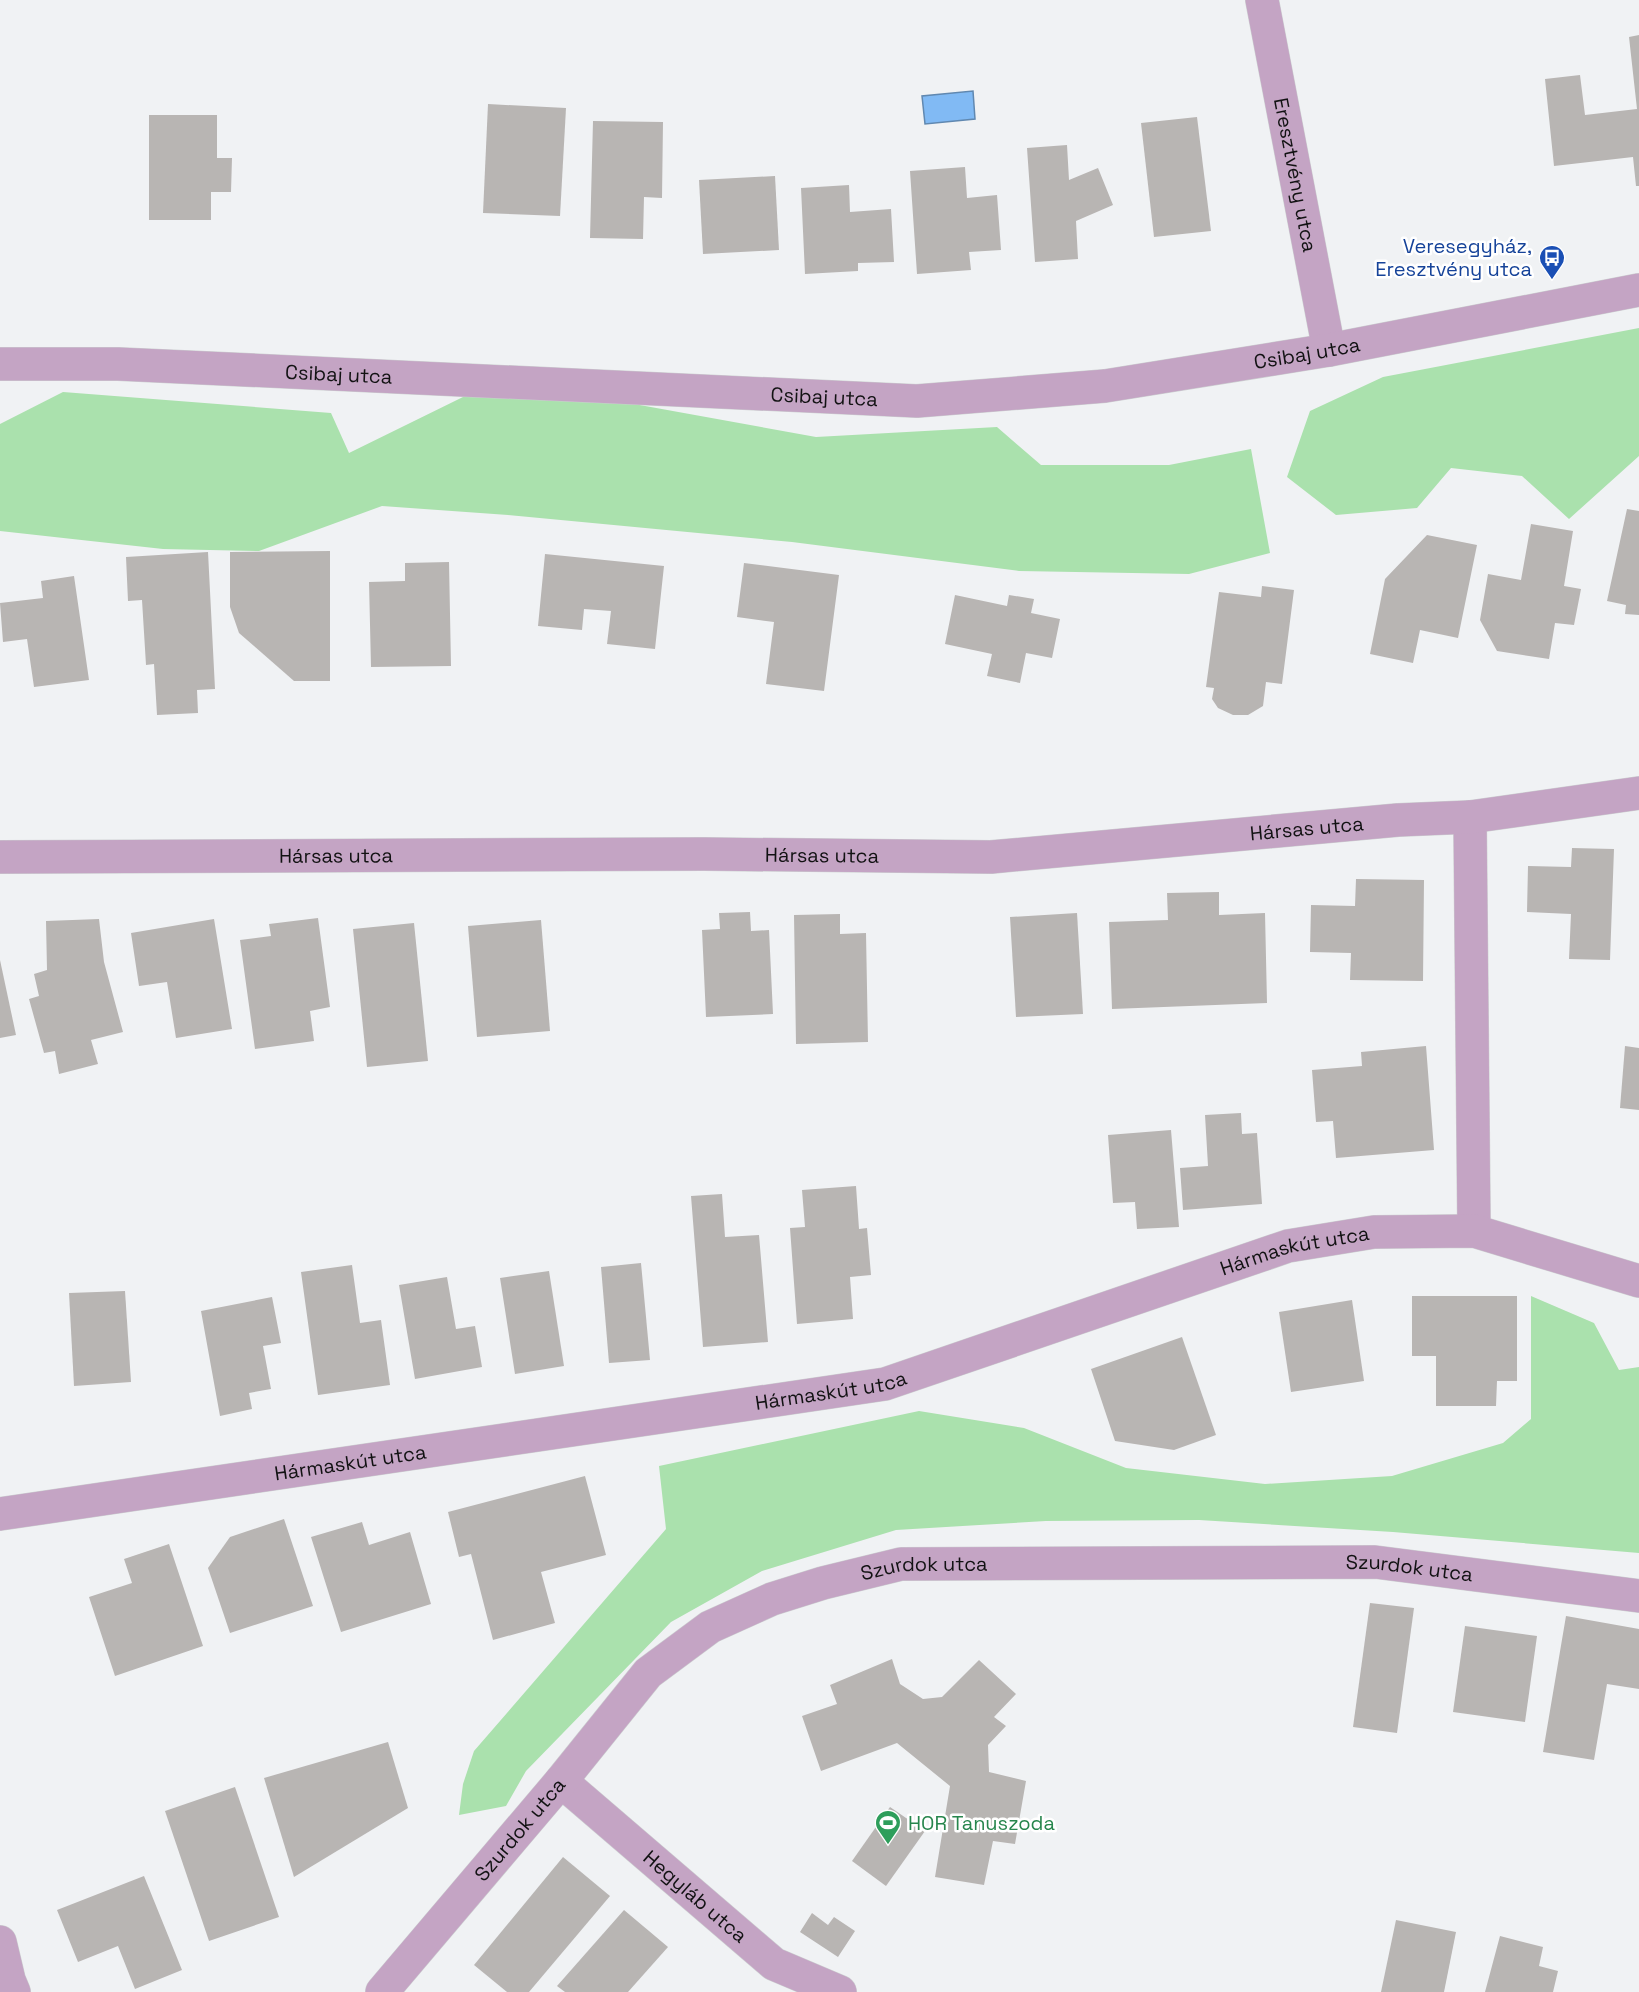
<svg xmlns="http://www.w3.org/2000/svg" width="1639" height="1992" font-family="'Space Grotesk',sans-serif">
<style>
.green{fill:#aae1ad}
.water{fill:#81baf4;stroke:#6088b0;stroke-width:1.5}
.building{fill:#b8b5b3}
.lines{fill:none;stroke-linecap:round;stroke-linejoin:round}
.minor-casing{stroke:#ccced0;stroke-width:34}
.minor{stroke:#c4a4c4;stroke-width:33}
.labels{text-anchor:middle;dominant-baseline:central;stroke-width:5;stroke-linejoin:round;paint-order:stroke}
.street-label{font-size:20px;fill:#121213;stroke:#fff}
.transit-label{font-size:20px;fill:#164399;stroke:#fff;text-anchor:end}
.leisure-label{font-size:20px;fill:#27864d;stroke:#fff;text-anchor:start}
</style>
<rect width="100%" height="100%" fill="#f0f2f4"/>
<g class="green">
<path d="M 1639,328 L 1639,456 L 1569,519 L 1522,476 L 1451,468 L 1417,508 L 1336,515 L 1287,477 L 1310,411 L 1383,377 Z"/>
<path d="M 63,392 L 331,413 L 349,453 L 463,397 L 601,398 L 816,437 L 997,427 L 1041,465 L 1169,465 L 1251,449 L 1270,553 L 1189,574 L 1019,571 L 792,542 L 508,515 L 382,506 L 259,551 L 163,549 L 0,531 L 0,424 Z"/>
<path d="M 1531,1296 L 1594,1323 L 1619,1370 L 1639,1367 L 1639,1553 L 1393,1532 L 1199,1520 L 1046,1521 L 896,1530 L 762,1571 L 671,1622 L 526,1771 L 506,1806 L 459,1815 L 463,1784 L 474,1751 L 666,1529 L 659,1466 L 919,1411 L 1024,1428 L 1126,1468 L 1265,1484 L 1392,1476 L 1503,1443 L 1531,1419 Z"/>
</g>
<path class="water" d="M 973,91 L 975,119 L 925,124 L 922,96 Z"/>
<g class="building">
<path d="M 1639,35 L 1639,186 L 1636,186 L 1633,157 L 1554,166 L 1545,79 L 1580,75 L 1585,115 L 1637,109 L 1629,37 Z"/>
<path d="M 488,104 L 566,108 L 560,216 L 483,213 Z"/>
<path d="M 149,115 L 217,115 L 217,158 L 232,158 L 231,192 L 211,192 L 211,220 L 149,220 Z"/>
<path d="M 1197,117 L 1211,231 L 1154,237 L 1141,123 Z"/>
<path d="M 593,121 L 663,122 L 662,198 L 644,197 L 643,239 L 590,238 Z"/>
<path d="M 1067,145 L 1069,180 L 1098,168 L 1113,205 L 1076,221 L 1078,259 L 1035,262 L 1027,148 Z"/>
<path d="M 965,167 L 967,198 L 997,195 L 1001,250 L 969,252 L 971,270 L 917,274 L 910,171 Z"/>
<path d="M 775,176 L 779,250 L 703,254 L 699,180 Z"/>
<path d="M 849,185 L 850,212 L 891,209 L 894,262 L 858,263 L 858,271 L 805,274 L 801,188 Z"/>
<path d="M 1627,509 L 1639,511 L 1639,615 L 1625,614 L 1626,605 L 1607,601 Z"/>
<path d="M 1531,524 L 1573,531 L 1564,586 L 1581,589 L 1574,625 L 1555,623 L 1549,659 L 1497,651 L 1480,620 L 1488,574 L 1521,580 Z"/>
<path d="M 1427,535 L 1477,545 L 1458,638 L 1420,630 L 1413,663 L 1370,654 L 1385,579 Z"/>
<path d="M 330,551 L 330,681 L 294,681 L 239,633 L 230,607 L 230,552 Z"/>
<path d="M 208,552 L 215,689 L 197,690 L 198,713 L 157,715 L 154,664 L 146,665 L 142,600 L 128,601 L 126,557 Z"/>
<path d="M 545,554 L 664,566 L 655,649 L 607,644 L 611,611 L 584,609 L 582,630 L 538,626 Z"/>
<path d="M 449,562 L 451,666 L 371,667 L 369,582 L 405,581 L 405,563 Z"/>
<path d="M 744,563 L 839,575 L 824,691 L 766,684 L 774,622 L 737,617 Z"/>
<path d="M 74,576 L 89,680 L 34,687 L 27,639 L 3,642 L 0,603 L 43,598 L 41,581 Z"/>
<path d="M 1262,586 L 1294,590 L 1282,684 L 1266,682 L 1263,706 L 1248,715 L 1233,715 L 1218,708 L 1212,699 L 1214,688 L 1206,687 L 1219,592 L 1261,597 Z"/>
<path d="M 955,595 L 1007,606 L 1009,595 L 1034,599 L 1031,613 L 1060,619 L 1052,658 L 1026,653 L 1020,683 L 987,676 L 992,654 L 945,644 Z"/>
<path d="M 1572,848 L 1614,849 L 1610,960 L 1569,959 L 1571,914 L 1527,912 L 1528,866 L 1571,867 Z"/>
<path d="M 1356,879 L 1424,880 L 1423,981 L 1350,980 L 1351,953 L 1310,952 L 1311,905 L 1355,906 Z"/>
<path d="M 1219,892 L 1219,915 L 1265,913 L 1267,1003 L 1112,1009 L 1109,922 L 1168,920 L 1167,893 Z"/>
<path d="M 750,912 L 751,931 L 769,930 L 773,1014 L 706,1017 L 702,930 L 720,929 L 719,913 Z"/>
<path d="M 1077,913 L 1083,1014 L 1016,1017 L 1010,917 Z"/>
<path d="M 840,914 L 840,934 L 866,933 L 868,1042 L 796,1044 L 794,915 Z"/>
<path d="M 318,918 L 330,1007 L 310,1011 L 314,1041 L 255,1049 L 240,940 L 271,936 L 269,924 Z"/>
<path d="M 99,919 L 104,962 L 123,1032 L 91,1040 L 98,1064 L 59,1074 L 55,1051 L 44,1053 L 29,999 L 39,996 L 34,974 L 47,970 L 46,921 Z"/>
<path d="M 214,919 L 232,1029 L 176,1038 L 167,982 L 139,986 L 131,933 Z"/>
<path d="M 541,920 L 550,1031 L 477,1037 L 468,926 Z"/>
<path d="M 414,923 L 428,1061 L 367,1067 L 353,929 Z"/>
<path d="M 0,960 L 16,1035 L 0,1038 Z"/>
<path d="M 1426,1046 L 1434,1150 L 1336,1158 L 1333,1121 L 1316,1122 L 1312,1070 L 1362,1066 L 1361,1052 Z"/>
<path d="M 1625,1046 L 1639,1048 L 1639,1110 L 1620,1108 Z"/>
<path d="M 1241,1113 L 1242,1134 L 1257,1133 L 1262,1204 L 1183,1210 L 1180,1168 L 1208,1166 L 1205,1115 Z"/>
<path d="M 1171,1130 L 1179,1227 L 1137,1229 L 1135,1202 L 1113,1203 L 1108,1135 Z"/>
<path d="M 856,1186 L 859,1229 L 867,1228 L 871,1275 L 850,1277 L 853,1319 L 797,1324 L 790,1228 L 805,1227 L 802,1190 Z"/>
<path d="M 722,1194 L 725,1237 L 759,1235 L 768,1342 L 703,1347 L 691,1196 Z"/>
<path d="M 641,1263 L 650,1360 L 609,1363 L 601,1267 Z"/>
<path d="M 352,1265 L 360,1323 L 381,1320 L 390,1385 L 318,1395 L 301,1272 Z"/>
<path d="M 549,1271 L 564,1366 L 515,1374 L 500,1278 Z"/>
<path d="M 447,1277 L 456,1329 L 475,1326 L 482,1367 L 415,1379 L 399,1285 Z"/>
<path d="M 125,1291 L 131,1382 L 74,1386 L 69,1293 Z"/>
<path d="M 1412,1296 L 1517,1296 L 1517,1381 L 1497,1381 L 1496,1406 L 1436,1406 L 1436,1356 L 1412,1356 Z"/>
<path d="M 272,1297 L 281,1343 L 263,1346 L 271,1389 L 249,1393 L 252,1409 L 220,1416 L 201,1311 Z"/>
<path d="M 1352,1300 L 1364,1381 L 1291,1392 L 1279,1312 Z"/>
<path d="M 1182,1337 L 1216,1435 L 1174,1450 L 1115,1441 L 1091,1369 Z"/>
<path d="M 585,1476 L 606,1555 L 541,1572 L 555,1623 L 493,1640 L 471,1554 L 459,1557 L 448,1512 Z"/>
<path d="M 284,1519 L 313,1606 L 230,1633 L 208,1568 L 230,1537 Z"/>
<path d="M 362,1522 L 369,1545 L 410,1532 L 431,1604 L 341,1632 L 311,1537 Z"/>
<path d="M 169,1544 L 203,1646 L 115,1676 L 89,1597 L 132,1583 L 124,1559 Z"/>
<path d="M 1370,1603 L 1414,1608 L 1397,1733 L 1353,1727 Z"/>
<path d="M 1566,1616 L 1639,1629 L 1639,1689 L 1607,1684 L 1594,1760 L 1543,1752 Z"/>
<path d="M 1465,1626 L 1537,1636 L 1525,1722 L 1453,1712 Z"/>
<path d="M 892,1659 L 900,1684 L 923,1699 L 942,1697 L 979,1660 L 1016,1694 L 994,1717 L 1006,1726 L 988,1745 L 989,1772 L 1026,1781 L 1015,1844 L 993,1841 L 984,1885 L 935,1877 L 950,1786 L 897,1743 L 821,1771 L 802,1716 L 837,1704 L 830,1685 Z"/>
<path d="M 388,1742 L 408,1808 L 294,1877 L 264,1778 Z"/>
<path d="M 235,1787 L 279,1917 L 209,1941 L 165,1811 Z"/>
<path d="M 890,1807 L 925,1831 L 886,1886 L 852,1861 Z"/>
<path d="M 563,1857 L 610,1896 L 529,1992 L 507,1992 L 474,1965 Z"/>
<path d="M 144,1876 L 182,1970 L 135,1989 L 118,1946 L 78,1962 L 57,1910 Z"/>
<path d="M 624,1910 L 668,1947 L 628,1992 L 565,1992 L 557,1986 Z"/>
<path d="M 812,1913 L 828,1925 L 834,1917 L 855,1931 L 838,1957 L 800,1932 Z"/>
<path d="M 1396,1920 L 1456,1932 L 1444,1992 L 1381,1992 Z"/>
<path d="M 1500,1936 L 1543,1947 L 1539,1966 L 1558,1971 L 1553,1992 L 1485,1992 Z"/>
</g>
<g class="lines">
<defs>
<g id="minor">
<path id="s1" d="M 1262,0 L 1329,350"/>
<path id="s2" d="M 0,364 L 118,364 L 917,401 L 1105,386 L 1329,350 L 1639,290"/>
<path d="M 1470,817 L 1474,1231"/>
<path id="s3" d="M 0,857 L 704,854 L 991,857 L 1398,820 L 1470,817 L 1639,793"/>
<path id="s4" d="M 0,1514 L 885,1384 L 1288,1246 L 1374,1232 L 1474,1231 L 1639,1281"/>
<path id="s5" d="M 561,1781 L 774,1964 L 840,1992"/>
<path d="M 0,1942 L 9,1980 L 14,1992"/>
<path id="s6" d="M 382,1992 L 561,1781 L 648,1673 L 710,1627 L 772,1599 L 823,1583 L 901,1564 L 1375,1562 L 1639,1596"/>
</g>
</defs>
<use href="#minor" class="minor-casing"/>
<use href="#minor" class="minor"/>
</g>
<defs>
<symbol id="bus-pin" viewBox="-11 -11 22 30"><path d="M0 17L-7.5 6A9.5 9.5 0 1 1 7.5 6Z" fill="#1a4fb4" stroke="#fff"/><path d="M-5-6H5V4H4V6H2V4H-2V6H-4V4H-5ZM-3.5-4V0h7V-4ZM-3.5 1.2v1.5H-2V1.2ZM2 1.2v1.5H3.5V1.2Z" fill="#fff"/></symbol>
<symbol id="stadium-pin" viewBox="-11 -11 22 30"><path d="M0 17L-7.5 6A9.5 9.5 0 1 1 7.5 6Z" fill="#2e9e5b" stroke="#fff"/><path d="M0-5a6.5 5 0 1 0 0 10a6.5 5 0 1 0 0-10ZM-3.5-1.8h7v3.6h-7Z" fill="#fff"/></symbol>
</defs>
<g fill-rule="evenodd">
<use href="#bus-pin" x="1537" y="243" width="30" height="40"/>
<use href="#stadium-pin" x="873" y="1808" width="30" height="40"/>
</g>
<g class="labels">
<g class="street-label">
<text stroke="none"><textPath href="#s1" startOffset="178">Eresztvény utca</textPath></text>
<text stroke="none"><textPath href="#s2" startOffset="1311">Csibaj utca</textPath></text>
<text stroke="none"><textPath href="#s2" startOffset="339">Csibaj utca</textPath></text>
<text stroke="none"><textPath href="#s2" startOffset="825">Csibaj utca</textPath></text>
<text stroke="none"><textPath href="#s3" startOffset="1308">Hársas utca</textPath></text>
<text stroke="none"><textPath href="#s3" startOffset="822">Hársas utca</textPath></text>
<text stroke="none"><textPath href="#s3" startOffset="336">Hársas utca</textPath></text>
<text stroke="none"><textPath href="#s4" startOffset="1326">Hármaskút utca</textPath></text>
<text stroke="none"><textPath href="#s4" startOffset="840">Hármaskút utca</textPath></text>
<text stroke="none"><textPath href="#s4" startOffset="354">Hármaskút utca</textPath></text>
<text stroke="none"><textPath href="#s6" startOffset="1203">Szurdok utca</textPath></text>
<text stroke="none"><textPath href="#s6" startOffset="717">Szurdok utca</textPath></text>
<text stroke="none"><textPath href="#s6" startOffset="213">Szurdok utca</textPath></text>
<text stroke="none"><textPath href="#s5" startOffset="177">Hegyláb utca</textPath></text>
</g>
<g class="transit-label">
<text x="1532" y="246">Veresegyház,<tspan x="1532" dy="23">Eresztvény utca</tspan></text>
</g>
<g class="leisure-label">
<text x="908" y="1823">HOR Tanuszoda</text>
</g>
</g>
</svg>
